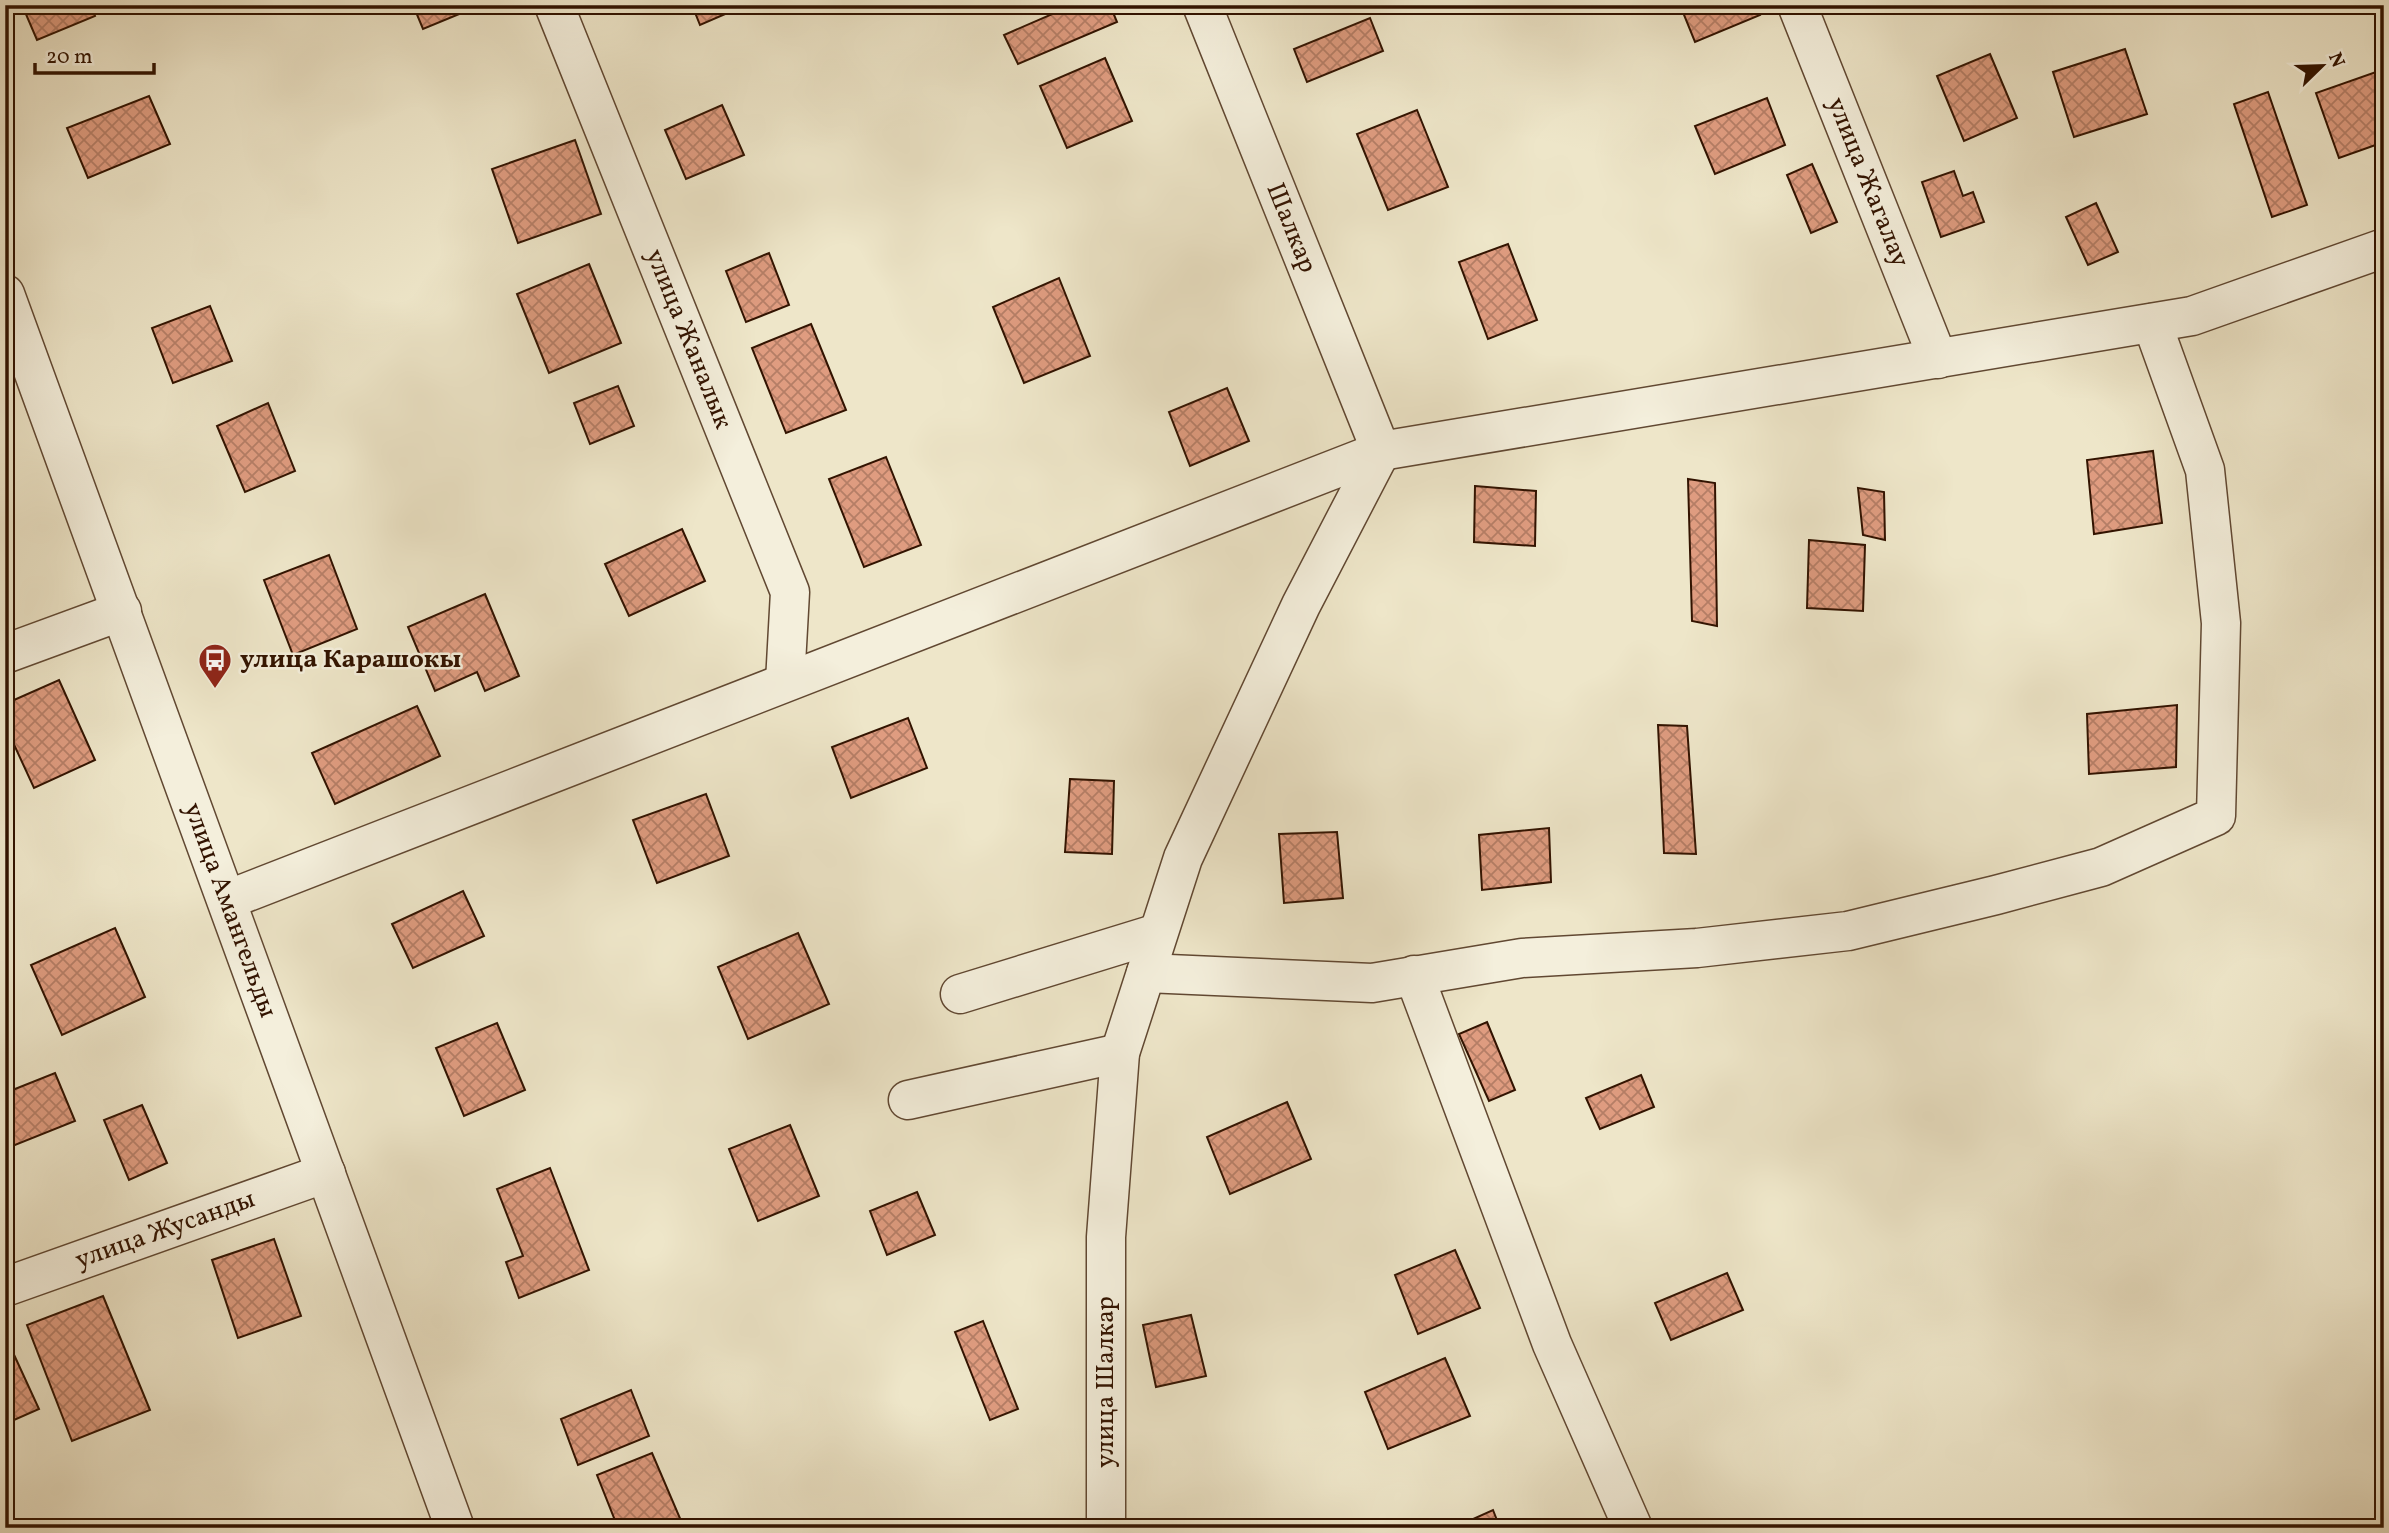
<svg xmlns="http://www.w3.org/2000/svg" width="2389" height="1533" font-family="Vollkorn,serif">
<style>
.building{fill:url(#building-cross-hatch);stroke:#321300;stroke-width:2}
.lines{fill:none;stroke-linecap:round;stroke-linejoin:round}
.street-casing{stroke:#614832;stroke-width:41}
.street{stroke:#f4efdc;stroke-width:38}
.labels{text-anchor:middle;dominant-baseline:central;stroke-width:5;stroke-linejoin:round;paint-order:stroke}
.street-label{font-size:26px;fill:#321300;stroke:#f4efdc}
.poi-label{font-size:26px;font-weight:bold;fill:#321300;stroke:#f4efdc;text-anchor:start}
</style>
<defs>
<pattern id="building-cross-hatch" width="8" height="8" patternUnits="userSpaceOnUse" patternTransform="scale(1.75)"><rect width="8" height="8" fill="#df9c80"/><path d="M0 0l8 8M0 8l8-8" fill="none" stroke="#b57e66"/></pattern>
</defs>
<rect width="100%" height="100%" fill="#eee6c9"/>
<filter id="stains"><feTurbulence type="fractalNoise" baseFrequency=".00286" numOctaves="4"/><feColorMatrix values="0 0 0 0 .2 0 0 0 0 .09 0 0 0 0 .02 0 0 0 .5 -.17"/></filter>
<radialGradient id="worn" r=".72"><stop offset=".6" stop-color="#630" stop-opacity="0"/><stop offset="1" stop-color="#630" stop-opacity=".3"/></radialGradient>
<g class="building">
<path d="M 22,5 L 91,5 L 95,16 L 37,40 Z"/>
<path d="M 413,5 L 481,5 L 423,29 Z"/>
<path d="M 692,5 L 746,5 L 700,25 Z"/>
<path d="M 1073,5 L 1110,5 L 1117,22 L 1018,64 L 1004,35 Z"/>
<path d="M 1680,5 L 1756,5 L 1760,15 L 1695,42 Z"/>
<path d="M 1370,18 L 1383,51 L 1307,82 L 1294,49 Z"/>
<path d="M 2125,49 L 2147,114 L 2074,137 L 2053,72 Z"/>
<path d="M 1990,54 L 2017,118 L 1964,141 L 1937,76 Z"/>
<path d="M 1105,58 L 1132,121 L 1067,148 L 1040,86 Z"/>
<path d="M 2376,72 L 2384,93 L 2384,142 L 2339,158 L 2316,93 Z"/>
<path d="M 2268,92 L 2307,205 L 2272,217 L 2234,104 Z"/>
<path d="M 149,96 L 170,144 L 88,178 L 67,128 Z"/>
<path d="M 1767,98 L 1785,145 L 1715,174 L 1695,126 Z"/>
<path d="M 722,105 L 744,155 L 686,179 L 665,130 Z"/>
<path d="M 1417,110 L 1448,187 L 1388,210 L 1357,134 Z"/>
<path d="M 575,140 L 601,214 L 518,243 L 492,169 Z"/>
<path d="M 1812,164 L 1837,222 L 1811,233 L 1787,175 Z"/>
<path d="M 1954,171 L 1963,196 L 1973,192 L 1984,222 L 1941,237 L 1922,182 Z"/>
<path d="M 2096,203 L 2118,252 L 2088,265 L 2066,217 Z"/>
<path d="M 1508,244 L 1537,320 L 1488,339 L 1459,262 Z"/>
<path d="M 769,253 L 789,305 L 746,322 L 726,271 Z"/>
<path d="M 589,264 L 621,343 L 549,373 L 517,294 Z"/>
<path d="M 1059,278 L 1090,356 L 1024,383 L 993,307 Z"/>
<path d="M 210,306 L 232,361 L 173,383 L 152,328 Z"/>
<path d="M 811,324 L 846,410 L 786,433 L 752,348 Z"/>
<path d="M 618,386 L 634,426 L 590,444 L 574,403 Z"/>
<path d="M 1227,388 L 1249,441 L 1190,466 L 1169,412 Z"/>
<path d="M 268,403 L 295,471 L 245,492 L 217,426 Z"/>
<path d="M 2153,451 L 2162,523 L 2094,534 L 2087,460 Z"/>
<path d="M 886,457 L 921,545 L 864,567 L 829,479 Z"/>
<path d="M 1688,479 L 1715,483 L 1717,626 L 1692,621 Z"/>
<path d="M 1475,486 L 1536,491 L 1535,546 L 1474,542 Z"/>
<path d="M 1858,488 L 1884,492 L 1885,540 L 1863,535 Z"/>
<path d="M 682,529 L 705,581 L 629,616 L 605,564 Z"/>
<path d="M 1809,540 L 1865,545 L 1863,611 L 1807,608 Z"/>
<path d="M 329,555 L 357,629 L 293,655 L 264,580 Z"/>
<path d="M 485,594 L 519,676 L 485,691 L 477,672 L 435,691 L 408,627 Z"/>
<path d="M 59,680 L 95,760 L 34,788 L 5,725 L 5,704 Z"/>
<path d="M 2177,705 L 2176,767 L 2089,774 L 2087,714 Z"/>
<path d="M 417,706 L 440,756 L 335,804 L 312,753 Z"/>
<path d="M 908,718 L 927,768 L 851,798 L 832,747 Z"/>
<path d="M 1658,725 L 1687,726 L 1696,854 L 1664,853 Z"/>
<path d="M 1070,779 L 1114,781 L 1112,854 L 1065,852 Z"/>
<path d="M 706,794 L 729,856 L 657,883 L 633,820 Z"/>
<path d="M 1549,828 L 1551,882 L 1482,890 L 1479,835 Z"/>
<path d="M 1337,832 L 1343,898 L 1284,903 L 1279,834 Z"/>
<path d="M 463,891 L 484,936 L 413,968 L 392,924 Z"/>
<path d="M 115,928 L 145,997 L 62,1035 L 31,965 Z"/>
<path d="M 798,933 L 829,1004 L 748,1039 L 718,967 Z"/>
<path d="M 1487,1022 L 1515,1090 L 1489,1101 L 1459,1034 Z"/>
<path d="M 497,1023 L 525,1090 L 464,1116 L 436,1048 Z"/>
<path d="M 55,1073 L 75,1121 L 10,1147 L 5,1134 L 5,1093 Z"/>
<path d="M 1641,1075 L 1654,1107 L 1600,1129 L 1586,1098 Z"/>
<path d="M 1287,1102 L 1311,1159 L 1230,1194 L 1207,1137 Z"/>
<path d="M 142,1105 L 167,1163 L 129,1180 L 104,1120 Z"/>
<path d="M 790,1125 L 819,1196 L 758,1221 L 729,1149 Z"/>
<path d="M 550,1168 L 589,1270 L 519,1298 L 506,1262 L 523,1256 L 497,1189 Z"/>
<path d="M 917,1192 L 935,1235 L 887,1255 L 870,1211 Z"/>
<path d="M 274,1239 L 301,1316 L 238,1338 L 212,1260 Z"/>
<path d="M 1455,1250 L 1480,1308 L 1418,1334 L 1395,1275 Z"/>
<path d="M 1727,1273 L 1743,1310 L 1671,1340 L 1655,1303 Z"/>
<path d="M 103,1296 L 150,1410 L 72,1441 L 27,1325 Z"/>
<path d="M 1191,1315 L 1206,1376 L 1156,1387 L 1143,1325 Z"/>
<path d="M 983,1321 L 1018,1409 L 990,1420 L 955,1332 Z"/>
<path d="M 10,1346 L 39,1409 L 5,1424 L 5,1348 Z"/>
<path d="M 1445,1358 L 1470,1416 L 1388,1449 L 1365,1392 Z"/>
<path d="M 631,1390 L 649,1436 L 578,1465 L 561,1419 Z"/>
<path d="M 652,1453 L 682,1523 L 671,1528 L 618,1528 L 597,1475 Z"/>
<path d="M 1493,1510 L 1500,1528 L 1453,1528 Z"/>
</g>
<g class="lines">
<defs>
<g id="street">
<path id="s1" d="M 554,5 L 790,592 L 785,682"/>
<path id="s2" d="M 1797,5 L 1938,359"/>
<path id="s3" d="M 5,294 L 455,1528"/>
<path d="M 5,654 L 122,611"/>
<path d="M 227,900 L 1381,451 L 2192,316 L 2384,248"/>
<path d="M 1146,973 L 1372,983 L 1522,958 L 1697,948 L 1848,931 L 1996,895 L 2101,867 L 2216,816 L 2221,623 L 2205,470 L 2152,323"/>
<path d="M 1414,975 L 1552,1344 L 1633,1528"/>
<path d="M 960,994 L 1158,933"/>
<path d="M 908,1100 L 1120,1053"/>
<path id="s4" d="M 5,1287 L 326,1173"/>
<path d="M 1106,1528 L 1106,1237 L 1120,1053 L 1183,858 L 1301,605 L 1381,451 L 1202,5"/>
</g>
</defs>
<use href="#street" class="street-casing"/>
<use href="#street" class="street"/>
</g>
<defs>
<symbol id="bus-pin" viewBox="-11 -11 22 30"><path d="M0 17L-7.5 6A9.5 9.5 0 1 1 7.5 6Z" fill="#8f2418" stroke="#f4efdc"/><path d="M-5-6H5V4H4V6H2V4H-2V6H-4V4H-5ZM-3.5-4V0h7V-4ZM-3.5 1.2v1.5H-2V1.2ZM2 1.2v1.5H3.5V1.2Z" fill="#fff"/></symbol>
</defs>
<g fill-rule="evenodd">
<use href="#bus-pin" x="196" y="641" width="38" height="52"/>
</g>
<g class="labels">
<g class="street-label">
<text stroke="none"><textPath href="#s2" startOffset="191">улица Жагалау</textPath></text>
<text transform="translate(1291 228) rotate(68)">Шалкар</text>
<text stroke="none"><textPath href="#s1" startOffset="360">улица Жаналык</textPath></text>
<text stroke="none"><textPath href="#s3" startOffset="656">улица Амангельды</textPath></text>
<text stroke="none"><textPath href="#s4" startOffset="170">улица Жусанды</textPath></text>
<text transform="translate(1106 1382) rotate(-90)">улица Шалкар</text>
</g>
<g class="poi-label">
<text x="240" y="660">улица Карашокы</text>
</g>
</g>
<rect width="2389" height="1533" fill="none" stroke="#eee6c9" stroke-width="28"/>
<rect x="7" y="7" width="2375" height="1519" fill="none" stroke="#321300" stroke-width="3.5"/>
<rect x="14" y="14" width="2361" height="1505" fill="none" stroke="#321300" stroke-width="2"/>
<g transform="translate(2322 66) rotate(67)" stroke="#f4efdc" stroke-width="5" paint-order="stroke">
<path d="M0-5L12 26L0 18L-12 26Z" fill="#321300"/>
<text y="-10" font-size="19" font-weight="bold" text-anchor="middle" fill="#321300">N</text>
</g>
<path d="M35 63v10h119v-10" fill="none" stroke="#321300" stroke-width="3.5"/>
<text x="46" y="63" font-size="21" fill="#321300" stroke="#f4efdc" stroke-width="5" paint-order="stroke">20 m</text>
<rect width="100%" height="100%" filter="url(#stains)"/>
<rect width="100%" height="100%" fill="url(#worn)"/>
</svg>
